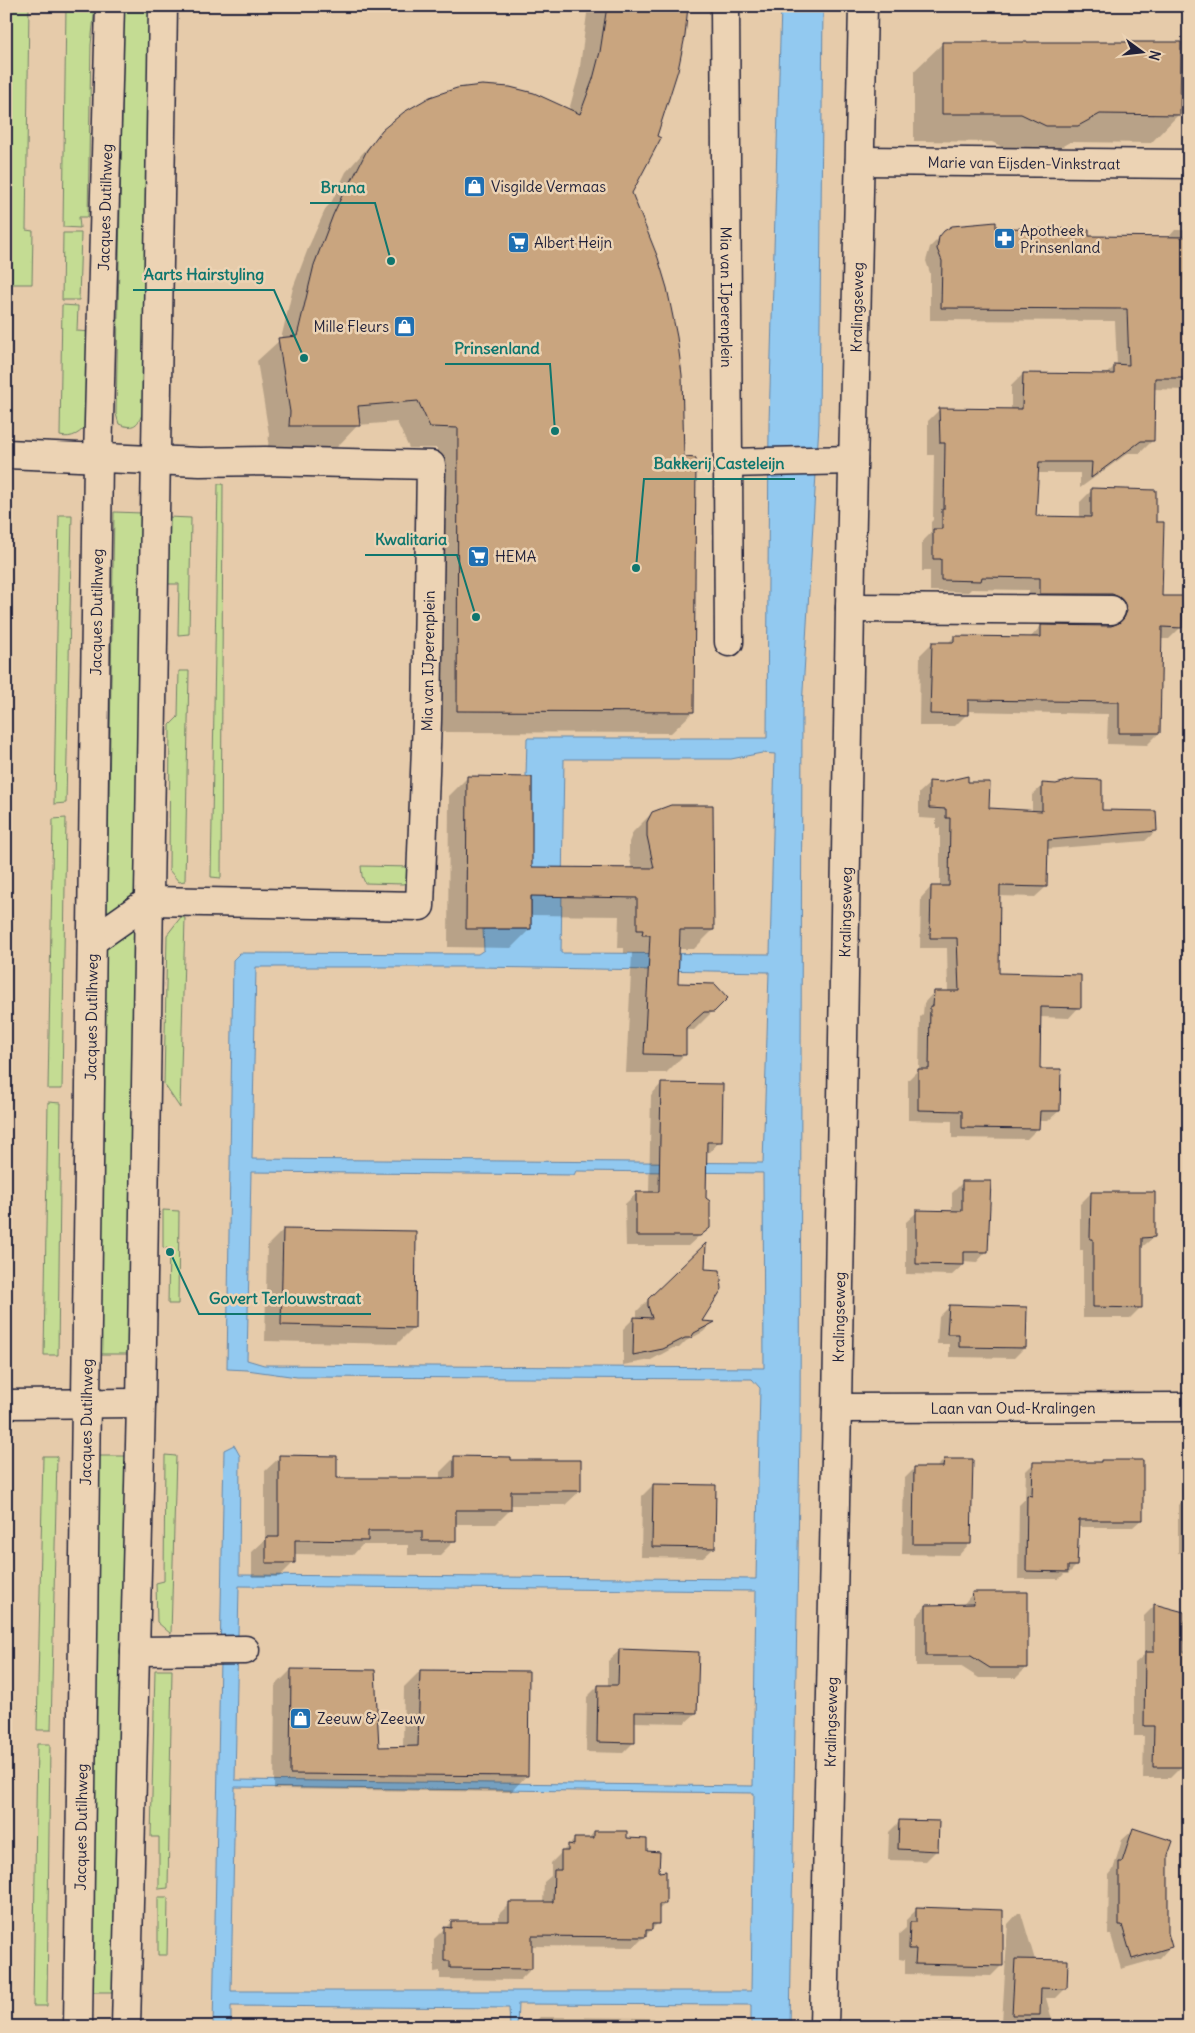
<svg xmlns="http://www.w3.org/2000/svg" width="1195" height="2033" font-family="Delius,sans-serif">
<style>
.green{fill:#c4dc93;stroke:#737f67}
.water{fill:#92c9f0;stroke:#6586a8;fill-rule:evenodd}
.shadow{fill:#0003}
.building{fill:#c9a57f;stroke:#22223b}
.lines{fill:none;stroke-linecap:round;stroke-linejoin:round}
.minor-casing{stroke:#22223b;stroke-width:31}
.major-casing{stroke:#22223b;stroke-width:31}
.minor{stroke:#ecd3b4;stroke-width:28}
.major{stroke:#ecd3b4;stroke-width:28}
.labels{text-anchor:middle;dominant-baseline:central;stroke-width:5;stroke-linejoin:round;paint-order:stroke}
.street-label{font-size:15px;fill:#22223b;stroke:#ecd3b4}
.poi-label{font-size:15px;fill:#22223b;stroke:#ecd3b4;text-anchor:start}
.leader{fill:none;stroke:#0f766e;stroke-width:2}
.callout-dot{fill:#0f766e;stroke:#ecd3b4;stroke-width:2}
.callout-label{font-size:16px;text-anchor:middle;font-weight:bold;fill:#0f766e;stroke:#ecd3b4;stroke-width:5;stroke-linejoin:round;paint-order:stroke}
</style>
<rect width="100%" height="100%" fill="#e6cbaa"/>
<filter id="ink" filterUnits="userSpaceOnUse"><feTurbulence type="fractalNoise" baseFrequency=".02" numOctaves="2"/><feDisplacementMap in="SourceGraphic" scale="10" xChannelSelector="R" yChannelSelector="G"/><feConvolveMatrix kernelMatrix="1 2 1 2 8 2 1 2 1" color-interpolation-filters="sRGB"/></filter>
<g filter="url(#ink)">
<g class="green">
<path d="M 6,6 L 29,6 L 26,230 L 33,231 L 32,284 L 6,284 Z"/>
<path d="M 66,6 L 95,6 L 91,45 L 88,217 L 79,217 L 80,228 L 63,227 Z"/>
<path d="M 124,6 L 153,6 L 143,411 C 139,425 133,430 119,424 L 116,414 Z"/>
<path d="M 63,233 L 81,233 L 79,300 L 62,300 Z"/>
<path d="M 62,305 L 78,306 L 77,331 L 91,332 L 88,423 C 81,433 72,439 60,436 Z"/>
<path d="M 218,484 L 223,484 L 221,878 L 211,877 Z"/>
<path d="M 114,512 L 142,513 L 131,1354 L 99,1354 Z"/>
<path d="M 59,515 L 72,515 L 66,803 L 54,804 Z"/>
<path d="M 168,517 L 191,518 L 189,634 L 178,635 L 179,584 L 168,584 Z"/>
<path d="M 179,671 L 189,671 L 185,881 L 179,882 L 169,870 L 170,725 L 178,717 Z"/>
<path d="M 66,818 L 62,1089 L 48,1089 L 53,819 Z"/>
<path d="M 361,866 L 412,867 L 408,882 L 403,884 L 365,883 L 362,876 Z"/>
<path d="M 181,917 L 185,918 L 180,1108 L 164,1084 L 167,935 Z"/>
<path d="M 48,1102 L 61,1103 L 58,1355 L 44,1355 Z"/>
<path d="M 163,1210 L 179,1211 L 178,1304 L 168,1304 L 169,1249 L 163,1247 Z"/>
<path d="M 165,1455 L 176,1456 L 171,1634 L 157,1622 L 156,1583 L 164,1581 Z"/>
<path d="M 43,1456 L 57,1456 L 51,1730 L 37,1730 Z"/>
<path d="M 99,1456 L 128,1456 L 119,1992 L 90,1992 Z"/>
<path d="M 155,1670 L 172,1670 L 168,1888 L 159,1889 L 159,1837 L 151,1837 Z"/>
<path d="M 37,1744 L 50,1744 L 47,2006 L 33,2006 Z"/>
<path d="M 158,1897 L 168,1897 L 167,1955 L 158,1955 Z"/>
</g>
<path class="water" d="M 781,6 L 823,6 L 819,424 L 802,707 L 800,1433 L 790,2027 L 751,2027 L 751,2005 L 518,2004 L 517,2027 L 510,2027 L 509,2008 L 231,2006 L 231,2027 L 213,2027 L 224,1450 L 234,1445 L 240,1456 L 239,1575 L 756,1579 L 760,1388 L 752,1379 L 297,1377 L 247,1370 L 227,1369 L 233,960 L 240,953 L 478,954 L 484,950 L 483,929 L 531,929 L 532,777 L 526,777 L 527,738 L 767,738 L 769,423 ZM 762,753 L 775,754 L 770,954 L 561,953 L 564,759 L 731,759 ZM 256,967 L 480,967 L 769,972 L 763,1163 L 252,1159 ZM 576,1171 L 763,1173 L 764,1368 L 264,1365 L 247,1360 L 251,1172 L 574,1175 ZM 239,1586 L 756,1591 L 753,1786 L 235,1780 ZM 235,1787 L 754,1793 L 751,1991 L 231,1991 Z"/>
<g class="shadow">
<path d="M 588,6 L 691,6 L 686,11 L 630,193 L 693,712 L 671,733 L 436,732 L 437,448 L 409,448 L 397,422 L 358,425 L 337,447 L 268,447 L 269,434 L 257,361 L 281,339 L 293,288 L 309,246 L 326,208 L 331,203 L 346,172 L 369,146 L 391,124 L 569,110 L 579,74 Z"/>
<path d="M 943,43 L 1179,114 L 1151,143 L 1070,142 L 1048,154 L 1017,154 L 992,142 L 914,141 L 914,71 Z"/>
<path d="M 995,230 L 1088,237 L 1168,238 L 1175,230 L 1189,230 L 1189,385 L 1184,390 L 1153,389 L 1152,441 L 1140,453 L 1128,453 L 1080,488 L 1080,473 L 1038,473 L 1035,517 L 1080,518 L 1080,502 L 1092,490 L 1155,523 L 1161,598 L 1181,627 L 1169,639 L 1161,639 L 1159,733 L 1147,745 L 1107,744 L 1108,714 L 967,711 L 967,714 L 955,726 L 919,726 L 920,655 L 932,643 L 948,643 L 954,637 L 1030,638 L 1041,626 L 1111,627 L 1114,626 L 1115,623 L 1113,615 L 1029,605 L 1029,590 L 971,589 L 968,592 L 930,591 L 930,571 L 922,571 L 922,542 L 931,533 L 931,522 L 933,520 L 934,455 L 928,455 L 928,421 L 940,409 L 1011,410 L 1011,386 L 1023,374 L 1105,375 L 1115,366 L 1117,366 L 1115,321 L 930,320 L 930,273 L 926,261 L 930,247 L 942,235 Z"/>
<path d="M 12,301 L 11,373 L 6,379 L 6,302 Z"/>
<path d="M 6,563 L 8,575 L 6,604 Z"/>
<path d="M 6,608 L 8,608 L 6,695 Z"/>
<path d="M 467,778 L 530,868 L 632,869 L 629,855 L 629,842 L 633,832 L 652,813 L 713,930 L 694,949 L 678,949 L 677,984 L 726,998 L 694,1030 L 685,1030 L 684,1055 L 666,1073 L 626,1073 L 632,953 L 624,953 L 624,948 L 618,948 L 619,916 L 530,915 L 530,929 L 511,948 L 448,947 L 449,796 Z"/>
<path d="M 930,783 L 966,783 L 988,809 L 1032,812 L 1032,795 L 1043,785 L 1101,812 L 1156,831 L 1145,841 L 1046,849 L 1046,887 L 1035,897 L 998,896 L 997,974 L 1079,1007 L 1069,1018 L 1040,1017 L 1039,1070 L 1059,1111 L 1048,1121 L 1038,1121 L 1038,1128 L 1027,1139 L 952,1138 L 952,1121 L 908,1120 L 908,1080 L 919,1069 L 920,1017 L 923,1014 L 924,1003 L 934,992 L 948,992 L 947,948 L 920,948 L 921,898 L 931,887 L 940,887 L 940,828 L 936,828 L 936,819 L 919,818 L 919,793 Z"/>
<path d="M 661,1084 L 720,1141 L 710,1152 L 706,1152 L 705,1198 L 709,1227 L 688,1246 L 626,1246 L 625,1204 L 636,1194 L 649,1193 L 651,1095 Z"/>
<path d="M 963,1182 L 986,1252 L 976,1263 L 963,1262 L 963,1265 L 952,1275 L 906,1274 L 906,1222 L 917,1212 L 952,1212 L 952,1193 Z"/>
<path d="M 1091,1193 L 1154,1237 L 1141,1248 L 1141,1307 L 1130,1318 L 1083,1318 L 1083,1250 L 1080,1250 L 1080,1204 Z"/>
<path d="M 283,1230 L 414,1327 L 397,1344 L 265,1341 L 267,1246 Z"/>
<path d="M 649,1299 L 699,1322 L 712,1323 L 703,1332 L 686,1341 L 679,1348 L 673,1348 L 651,1360 L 623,1365 L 623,1329 L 634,1318 L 637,1318 L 637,1311 Z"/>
<path d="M 950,1306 L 1025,1347 L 1014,1358 L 949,1357 L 949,1344 L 937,1344 L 939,1317 Z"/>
<path d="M 280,1457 L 336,1479 L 440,1479 L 440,1472 L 454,1458 L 510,1461 L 580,1491 L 565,1505 L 510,1505 L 510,1510 L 496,1524 L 454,1524 L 454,1541 L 440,1555 L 408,1555 L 408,1545 L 362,1545 L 353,1555 L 294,1554 L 293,1563 L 279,1577 L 252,1577 L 252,1552 L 265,1540 L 265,1471 Z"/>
<path d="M 944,1460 L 969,1544 L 959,1555 L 902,1554 L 904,1479 L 915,1468 L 936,1468 Z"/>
<path d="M 1101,1461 L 1142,1519 L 1133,1527 L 1078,1527 L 1076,1566 L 1068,1574 L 1064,1574 L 1059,1579 L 1018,1579 L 1019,1505 L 1025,1499 L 1026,1471 L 1034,1463 L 1099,1464 Z"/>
<path d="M 653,1485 L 714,1548 L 703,1558 L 641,1557 L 642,1496 Z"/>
<path d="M 1189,1494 L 1189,1552 L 1178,1553 L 1178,1505 Z"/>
<path d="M 973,1593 L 1027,1667 L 1016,1678 L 979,1678 L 960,1666 L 916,1666 L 916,1617 L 926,1606 L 962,1606 Z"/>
<path d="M 1155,1605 L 1182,1613 L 1189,1633 L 1189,1738 L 1181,1767 L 1170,1778 L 1143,1778 L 1144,1736 L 1134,1736 L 1134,1664 L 1144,1655 L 1144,1616 Z"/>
<path d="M 619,1651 L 696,1713 L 685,1723 L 634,1722 L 634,1742 L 623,1753 L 586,1752 L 587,1697 L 598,1686 L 608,1686 L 608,1661 Z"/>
<path d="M 291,1670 L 378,1748 L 403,1748 L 404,1687 L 420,1671 L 527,1775 L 511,1792 L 274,1789 L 275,1686 Z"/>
<path d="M 900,1821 L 937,1850 L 926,1861 L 888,1860 L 889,1832 Z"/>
<path d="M 1133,1830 L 1167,1855 L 1166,1932 L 1170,1947 L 1160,1958 L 1121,1969 L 1111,1935 L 1108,1935 L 1109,1875 L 1113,1870 L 1122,1840 Z"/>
<path d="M 594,1832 L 626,1840 L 646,1852 L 658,1873 L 665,1904 L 658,1910 L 657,1924 L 634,1947 L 530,1946 L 531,1969 L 520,1980 L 440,1979 L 440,1971 L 434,1972 L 434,1939 L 451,1922 L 499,1922 L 499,1914 L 510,1903 L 543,1904 L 544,1882 L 551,1876 L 551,1863 L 575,1839 L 588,1839 Z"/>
<path d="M 917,1909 L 1002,1965 L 991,1976 L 905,1974 L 905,1960 L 899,1959 L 899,1934 L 906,1928 L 906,1920 Z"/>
<path d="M 1018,1913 L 1021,1913 L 1035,1960 L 1066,1988 L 1056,1998 L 1046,1998 L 1054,2027 L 924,2027 L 929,2022 L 1002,2022 L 1008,1924 Z"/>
<path d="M 540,2017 L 654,2018 L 654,2027 L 530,2027 Z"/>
<path d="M 270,2022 L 382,2024 L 382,2027 L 265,2027 Z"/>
<path d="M 1138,2023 L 1166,2023 L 1166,2027 L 1134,2027 Z"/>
</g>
<g class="building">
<path d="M 607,6 L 688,6 L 685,36 L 678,70 L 657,136 L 661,138 L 632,193 L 658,258 L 667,288 L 677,337 L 682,375 L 684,457 L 696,458 L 694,712 L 457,711 L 458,428 L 430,427 L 418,401 L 358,406 L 360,426 L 289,426 L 290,412 L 278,338 L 297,336 L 314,265 L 333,215 L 347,185 L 349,186 L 367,150 L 382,130 L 404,112 L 430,97 L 457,88 L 482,85 L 510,87 L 534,93 L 580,114 L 593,79 L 600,52 Z"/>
<path d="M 942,42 L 1181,42 L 1180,115 L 1100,114 L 1078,126 L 1046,126 L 1021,114 L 942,114 Z"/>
<path d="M 996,222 L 996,228 L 1089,229 L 1089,236 L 1189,237 L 1189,378 L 1155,378 L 1154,441 L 1141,441 L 1091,478 L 1092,462 L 1039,462 L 1036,516 L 1091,517 L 1091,488 L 1156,490 L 1156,522 L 1164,522 L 1162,596 L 1183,596 L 1182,628 L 1162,627 L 1160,733 L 1119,733 L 1119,702 L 968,700 L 968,715 L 930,714 L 932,642 L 954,642 L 954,636 L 1041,637 L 1041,625 L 1111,626 L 1119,623 L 1124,618 L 1127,611 L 1124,602 L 1119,597 L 1112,594 L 1040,594 L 1040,578 L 982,577 L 981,581 L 941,580 L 941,559 L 933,559 L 933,529 L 942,529 L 942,509 L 944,509 L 945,443 L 940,443 L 939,408 L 1022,409 L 1023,373 L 1114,374 L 1114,364 L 1129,365 L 1127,309 L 941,308 L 942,261 L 937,249 L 939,237 L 944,231 L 952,226 Z"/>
<path d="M 467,776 L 532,777 L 532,867 L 654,868 L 647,836 L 647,822 L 652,812 L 671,805 L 713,805 L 714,930 L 680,930 L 678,983 L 715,984 L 728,998 L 714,1012 L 704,1012 L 686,1028 L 686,1055 L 644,1054 L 650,935 L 642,935 L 643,930 L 637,930 L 637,898 L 531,896 L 531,929 L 466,929 Z"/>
<path d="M 968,776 L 968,782 L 990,782 L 989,808 L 1042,811 L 1042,783 L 1056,784 L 1074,779 L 1102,780 L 1102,810 L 1156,811 L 1157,831 L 1048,840 L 1047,887 L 1000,886 L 999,973 L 1081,975 L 1081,1008 L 1041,1007 L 1040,1069 L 1061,1069 L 1060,1111 L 1040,1111 L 1039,1129 L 962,1128 L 962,1111 L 918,1110 L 918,1069 L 929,1069 L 930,1006 L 933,1006 L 934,991 L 959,991 L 957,938 L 930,938 L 931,886 L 949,886 L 950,818 L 946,818 L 946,809 L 929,808 L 929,781 L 942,782 Z"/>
<path d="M 661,1083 L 723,1084 L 722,1142 L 707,1142 L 706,1198 L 710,1201 L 710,1228 L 700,1236 L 636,1236 L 636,1192 L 659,1192 Z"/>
<path d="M 962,1181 L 991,1181 L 988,1252 L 964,1252 L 964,1265 L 916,1264 L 916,1210 L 962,1211 Z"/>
<path d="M 1091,1192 L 1155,1192 L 1155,1237 L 1142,1238 L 1142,1308 L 1093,1307 L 1093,1239 L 1090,1239 Z"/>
<path d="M 283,1229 L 416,1231 L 415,1328 L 281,1325 Z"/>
<path d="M 706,1243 L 705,1269 L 720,1270 L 722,1289 L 702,1321 L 715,1322 L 694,1333 L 691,1338 L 685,1338 L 663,1349 L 633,1355 L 634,1317 L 652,1318 L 648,1306 L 648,1299 Z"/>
<path d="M 949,1305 L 1027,1307 L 1026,1348 L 959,1347 L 959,1334 L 947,1334 Z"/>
<path d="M 279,1455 L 337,1456 L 337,1478 L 454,1478 L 454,1456 L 511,1457 L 511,1460 L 581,1460 L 581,1491 L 511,1491 L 511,1510 L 456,1510 L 456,1541 L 422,1541 L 422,1531 L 368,1531 L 368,1541 L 295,1540 L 295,1563 L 266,1563 L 266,1537 L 279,1537 Z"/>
<path d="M 944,1459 L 973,1459 L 971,1544 L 913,1544 L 914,1467 L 943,1467 Z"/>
<path d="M 1101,1460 L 1143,1460 L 1143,1520 L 1079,1520 L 1077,1566 L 1068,1566 L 1068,1572 L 1026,1571 L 1027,1495 L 1032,1496 L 1033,1462 L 1101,1462 Z"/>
<path d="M 653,1484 L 716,1485 L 715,1548 L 652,1547 Z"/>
<path d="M 972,1592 L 1028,1592 L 1028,1668 L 990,1668 L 971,1656 L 926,1656 L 926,1605 L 974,1604 Z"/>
<path d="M 1154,1604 L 1184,1612 L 1184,1652 L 1189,1652 L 1189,1726 L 1184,1726 L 1184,1767 L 1153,1767 L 1154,1726 L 1144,1726 L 1145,1652 L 1154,1652 Z"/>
<path d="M 619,1649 L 699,1652 L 697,1713 L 635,1712 L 635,1743 L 597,1742 L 598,1685 L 618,1685 Z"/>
<path d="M 291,1669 L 375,1670 L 379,1747 L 418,1746 L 420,1670 L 529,1671 L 528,1776 L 290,1774 Z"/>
<path d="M 899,1820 L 939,1821 L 938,1851 L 898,1849 Z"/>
<path d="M 1133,1828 L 1173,1841 L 1168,1855 L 1168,1933 L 1172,1947 L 1132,1959 L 1122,1925 L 1119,1925 L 1119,1862 L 1122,1862 Z"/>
<path d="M 594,1831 L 627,1831 L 627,1838 L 647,1839 L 647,1851 L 660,1852 L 659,1872 L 666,1871 L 666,1904 L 659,1904 L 659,1924 L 652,1924 L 652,1930 L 646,1930 L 646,1937 L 532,1936 L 532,1969 L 450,1968 L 450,1961 L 444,1961 L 444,1927 L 451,1928 L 451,1921 L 509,1921 L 509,1902 L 553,1902 L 554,1870 L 561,1870 L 561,1851 L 568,1851 L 568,1844 L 574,1845 L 574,1838 L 594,1838 Z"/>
<path d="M 916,1907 L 1003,1910 L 1003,1966 L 915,1964 L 916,1949 L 909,1949 L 910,1922 L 916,1922 Z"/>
<path d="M 1015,1959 L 1068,1960 L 1067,1989 L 1041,1988 L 1040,2015 L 1012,2015 Z"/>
</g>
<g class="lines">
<defs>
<g id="minor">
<path id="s1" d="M 725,6 L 728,463 L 853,460"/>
<path id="s2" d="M 860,161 L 1189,164"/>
<path d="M 6,454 L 200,462 L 265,461 L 431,465 L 427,720 L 420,906 L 149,901 L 92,941"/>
<path d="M 728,463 L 729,642"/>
<path d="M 850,608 L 1111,610"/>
<path d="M 6,1404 L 141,1403"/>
<path id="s3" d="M 837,1408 L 1189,1407"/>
<path d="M 135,1651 L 245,1650"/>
<path id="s4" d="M 824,2027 L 837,1408 L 850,608 L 863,6"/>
</g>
<g id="major">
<path id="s5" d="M 78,2027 L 98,458 L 110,6"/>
<path d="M 126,2027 L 141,1403 L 163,6"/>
</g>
</defs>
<use href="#minor" class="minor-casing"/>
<use href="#major" class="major-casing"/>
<use href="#minor" class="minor"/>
<use href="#major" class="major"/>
</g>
</g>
<defs>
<symbol id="shop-square" viewBox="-11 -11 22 22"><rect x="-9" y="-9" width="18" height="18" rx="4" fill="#1f6fb2" stroke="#ecd3b4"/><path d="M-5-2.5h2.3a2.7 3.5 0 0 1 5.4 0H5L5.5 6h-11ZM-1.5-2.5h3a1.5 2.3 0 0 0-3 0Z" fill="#fff"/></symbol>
<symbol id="pharmacy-square" viewBox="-11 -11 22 22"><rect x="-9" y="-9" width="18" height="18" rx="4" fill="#1f6fb2" stroke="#ecd3b4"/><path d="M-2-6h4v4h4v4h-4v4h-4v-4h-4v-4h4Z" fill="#fff"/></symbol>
<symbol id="supermarket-square" viewBox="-11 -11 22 22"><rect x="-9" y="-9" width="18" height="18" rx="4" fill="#1f6fb2" stroke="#ecd3b4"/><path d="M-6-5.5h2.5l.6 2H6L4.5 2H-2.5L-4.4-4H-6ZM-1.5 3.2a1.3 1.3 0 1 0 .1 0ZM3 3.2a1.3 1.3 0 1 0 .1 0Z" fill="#fff"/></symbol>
</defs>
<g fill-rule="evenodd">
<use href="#shop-square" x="462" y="174" width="25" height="25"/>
<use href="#pharmacy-square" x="992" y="226" width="25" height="25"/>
<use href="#supermarket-square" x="506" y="230" width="25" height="25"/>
<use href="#shop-square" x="392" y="314" width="25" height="25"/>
<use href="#supermarket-square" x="466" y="544" width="25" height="25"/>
<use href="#shop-square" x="288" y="1706" width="25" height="25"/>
</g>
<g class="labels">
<g class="street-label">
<text stroke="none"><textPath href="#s2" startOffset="164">Marie van Eijsden-Vinkstraat</textPath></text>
<text stroke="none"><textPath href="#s5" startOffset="1820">Jacques Dutilhweg</textPath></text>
<text stroke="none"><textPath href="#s1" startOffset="291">Mia van IJperenplein</textPath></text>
<text stroke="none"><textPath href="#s4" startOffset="1720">Kralingseweg</textPath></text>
<text stroke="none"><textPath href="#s5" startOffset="1415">Jacques Dutilhweg</textPath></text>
<text transform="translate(428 661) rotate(-89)">Mia van IJperenplein</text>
<text stroke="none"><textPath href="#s4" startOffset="1115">Kralingseweg</textPath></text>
<text stroke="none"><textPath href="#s5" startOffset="1010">Jacques Dutilhweg</textPath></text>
<text stroke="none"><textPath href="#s4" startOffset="710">Kralingseweg</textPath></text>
<text stroke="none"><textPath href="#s3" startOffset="176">Laan van Oud-Kralingen</textPath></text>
<text stroke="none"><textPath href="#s5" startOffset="605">Jacques Dutilhweg</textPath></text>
<text stroke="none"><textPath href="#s4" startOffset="305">Kralingseweg</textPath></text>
<text stroke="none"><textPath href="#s5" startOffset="200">Jacques Dutilhweg</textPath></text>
</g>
<g class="poi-label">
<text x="491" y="186">Visgilde Vermaas</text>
<text x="1020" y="230">Apotheek<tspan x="1020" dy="17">Prinsenland</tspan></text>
<text x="534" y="242">Albert Heijn</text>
<text x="389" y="326" text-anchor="end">Mille Fleurs</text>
<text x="495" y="556">HEMA</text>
<text x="317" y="1718">Zeeuw &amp; Zeeuw</text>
</g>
</g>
<path class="leader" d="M391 261L375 203H310M304 358L274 290H133M555 431L550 364H445M636 568L644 479H795M476 617L457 555H365M170 1252L199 1314H371"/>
<g class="callout-dot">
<circle cx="391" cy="261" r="5"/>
<circle cx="304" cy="358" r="5"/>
<circle cx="555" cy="431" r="5"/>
<circle cx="636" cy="568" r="5"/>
<circle cx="476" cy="617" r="5"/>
<circle cx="170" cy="1252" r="5"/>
</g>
<g class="callout-label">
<text x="343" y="193">Bruna</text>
<text x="204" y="280">Aarts Hairstyling</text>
<text x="497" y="354">Prinsenland</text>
<text x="719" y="469">Bakkerij Casteleijn</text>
<text x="411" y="545">Kwalitaria</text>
<text x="285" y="1304">Govert Terlouwstraat</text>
</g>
<rect width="1195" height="2033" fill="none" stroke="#ecd3b4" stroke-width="25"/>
<rect x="12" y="12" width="1170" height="2008" fill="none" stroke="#22223b" stroke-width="2" filter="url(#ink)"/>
<g transform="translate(1142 52) rotate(105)" stroke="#ecd3b4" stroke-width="4" paint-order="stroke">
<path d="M0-4L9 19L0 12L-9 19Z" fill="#22223b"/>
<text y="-8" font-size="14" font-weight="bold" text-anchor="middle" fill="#22223b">N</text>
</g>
</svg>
